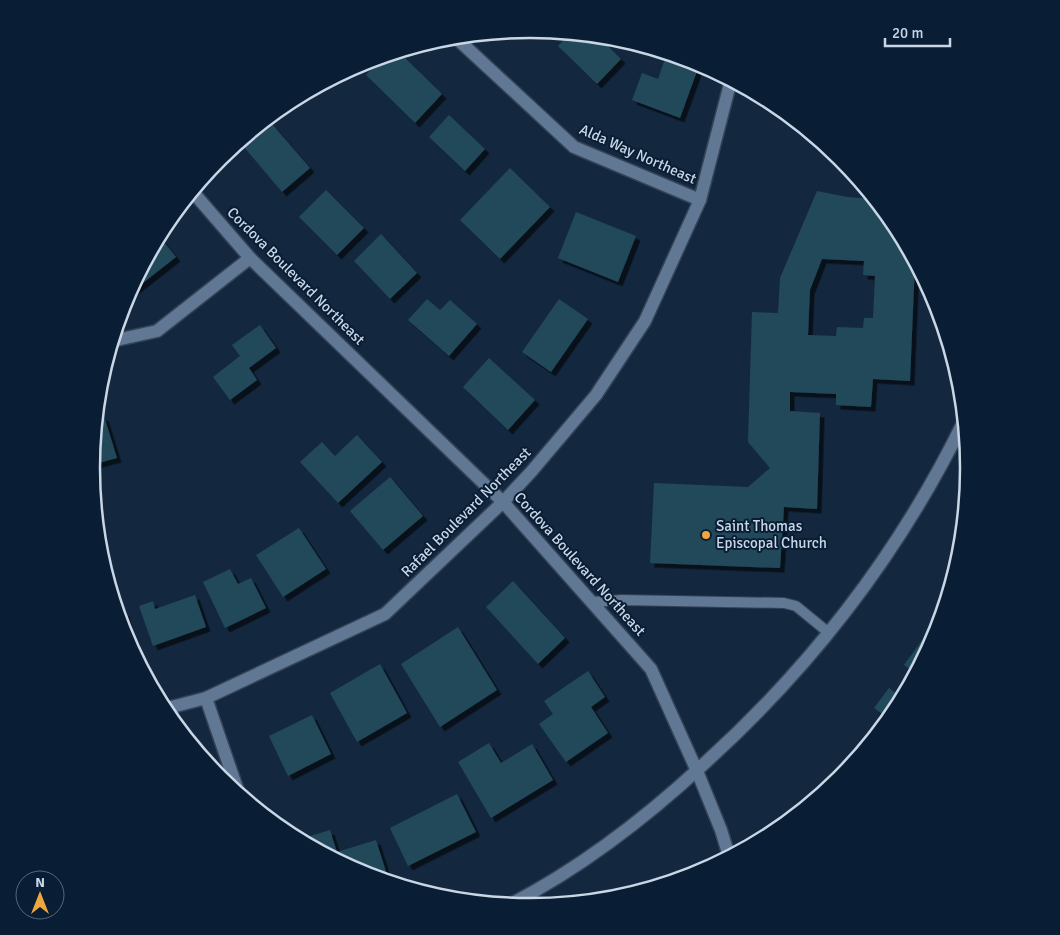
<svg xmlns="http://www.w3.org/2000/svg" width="1060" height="935" font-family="Signika,sans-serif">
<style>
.building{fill:#24485a;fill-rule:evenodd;filter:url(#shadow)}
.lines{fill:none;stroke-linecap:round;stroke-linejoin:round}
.lane-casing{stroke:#344357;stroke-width:12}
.street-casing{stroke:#344357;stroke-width:15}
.secondary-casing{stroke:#344357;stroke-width:15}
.lane{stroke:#617894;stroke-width:10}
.street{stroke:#617894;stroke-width:12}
.secondary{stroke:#617894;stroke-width:12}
.poi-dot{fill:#efa73d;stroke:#091e35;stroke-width:2}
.labels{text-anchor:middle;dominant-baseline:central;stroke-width:4;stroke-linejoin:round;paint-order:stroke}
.street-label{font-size:15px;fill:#c9d6e6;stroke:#091e35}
.poi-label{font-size:15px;fill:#c9d6e6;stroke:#091e35;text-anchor:start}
.rim{fill:none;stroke:#c9d6e6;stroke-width:2.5}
</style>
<defs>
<filter id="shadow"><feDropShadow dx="4.5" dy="4.5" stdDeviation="0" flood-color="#0009"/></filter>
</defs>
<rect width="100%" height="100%" fill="#13283f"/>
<g class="building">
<path d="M 570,33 L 597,35 L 621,59 L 597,84 L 558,46 Z"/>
<path d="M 398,51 L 442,94 L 415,123 L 366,75 L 384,56 Z"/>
<path d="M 667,53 L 700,63 L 680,118 L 632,100 L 642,73 L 658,79 Z"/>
<path d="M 449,115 L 485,149 L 465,171 L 429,137 Z"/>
<path d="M 272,124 L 310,168 L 282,192 L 244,147 Z"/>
<path d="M 510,168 L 550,207 L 500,259 L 460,220 Z"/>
<path d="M 326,190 L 364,228 L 337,255 L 299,217 Z"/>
<path d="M 817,191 L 847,197 L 874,199 L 895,224 L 915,262 L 910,381 L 873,379 L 871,407 L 836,405 L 836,394 L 790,392 L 790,411 L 820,413 L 817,509 L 784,507 L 780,568 L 650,563 L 654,483 L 748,487 L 770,468 L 748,442 L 752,312 L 778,313 L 780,278 ZM 822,259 L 864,261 L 863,275 L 875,276 L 873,318 L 864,318 L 863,328 L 837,327 L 836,336 L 808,335 L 810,290 Z"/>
<path d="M 576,212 L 636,236 L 618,282 L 558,258 Z"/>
<path d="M 381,234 L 417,273 L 390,299 L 354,261 Z"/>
<path d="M 159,236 L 176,257 L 129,294 L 128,293 Z"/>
<path d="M 427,299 L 440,310 L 450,300 L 477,324 L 449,356 L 408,320 Z"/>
<path d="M 559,299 L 588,319 L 551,372 L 522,352 Z"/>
<path d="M 260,325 L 276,348 L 249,368 L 257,380 L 230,400 L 213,377 L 240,356 L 232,345 Z"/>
<path d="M 489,358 L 535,400 L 508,430 L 463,387 Z"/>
<path d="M 104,416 L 117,458 L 91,465 L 96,418 Z"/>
<path d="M 357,435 L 382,462 L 338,503 L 300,462 L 322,442 L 335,456 Z"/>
<path d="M 390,477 L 423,516 L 383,550 L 350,511 Z"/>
<path d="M 299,528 L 326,569 L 283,597 L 256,555 Z"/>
<path d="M 230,569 L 238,584 L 251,578 L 266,608 L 225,628 L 203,582 Z"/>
<path d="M 513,581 L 565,638 L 538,664 L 486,607 Z"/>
<path d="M 195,595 L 206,627 L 153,646 L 139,606 L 153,601 L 155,609 Z"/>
<path d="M 125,612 L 135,653 L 134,653 L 125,635 L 118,614 Z"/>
<path d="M 458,627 L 497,690 L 440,727 L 401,664 Z"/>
<path d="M 923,639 L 931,644 L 915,673 L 904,665 Z"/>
<path d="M 380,664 L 407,713 L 357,742 L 330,693 Z"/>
<path d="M 588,671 L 605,697 L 591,707 L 608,733 L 566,762 L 539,724 L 553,714 L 544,701 Z"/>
<path d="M 889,688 L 902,698 L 889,719 L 874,708 Z"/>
<path d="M 312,715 L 331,754 L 288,776 L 269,736 Z"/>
<path d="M 489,743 L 501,763 L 532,744 L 553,780 L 491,818 L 458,762 Z"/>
<path d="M 457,794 L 476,832 L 408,866 L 390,828 Z"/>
<path d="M 330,830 L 337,852 L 376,840 L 389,881 L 362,873 L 306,843 L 304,838 Z"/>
</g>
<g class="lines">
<defs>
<path id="lane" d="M 592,602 L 622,600 L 784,603 L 796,606 L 829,633"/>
<g id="street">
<path d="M 454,36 L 574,147 L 700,200"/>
<path d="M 192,191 L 250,258 L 503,502 L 651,669 L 697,771 L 721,830 L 729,856"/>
<path d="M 112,341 L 157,331 L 250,258"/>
<path d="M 206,698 L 239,794"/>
<path d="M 164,709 L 206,698 L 385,614 L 503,502 L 531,472 L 596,395 L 645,321 L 700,200 L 731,80"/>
</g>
<path id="secondary" d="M 511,904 C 582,867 647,817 706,762 C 814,664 900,552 964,421"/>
</defs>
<use href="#lane" class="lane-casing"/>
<use href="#street" class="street-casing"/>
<use href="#secondary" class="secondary-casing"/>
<use href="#lane" class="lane"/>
<use href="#street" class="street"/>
<use href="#secondary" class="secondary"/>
</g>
<circle class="poi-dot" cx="706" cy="535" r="5"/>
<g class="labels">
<g class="street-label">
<text transform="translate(638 154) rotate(24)">Alda Way Northeast</text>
<text transform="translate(296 276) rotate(45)">Cordova Boulevard Northeast</text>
<text transform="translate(466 512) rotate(-45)">Rafael Boulevard Northeast</text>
<text transform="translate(580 564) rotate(48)">Cordova Boulevard Northeast</text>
</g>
<g class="poi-label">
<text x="716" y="526">Saint Thomas<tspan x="716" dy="17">Episcopal Church</tspan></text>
</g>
</g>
<path d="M0 0H1060V935H0ZM100 468a430 430 0 1 1 860 0a430 430 0 1 1-860 0Z" fill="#091e35" fill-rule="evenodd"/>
<path class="rim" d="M100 468a430 430 0 1 1 860 0a430 430 0 1 1-860 0Z"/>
<g transform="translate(40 895)"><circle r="24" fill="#091e35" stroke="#56687c"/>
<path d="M0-4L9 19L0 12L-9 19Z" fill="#efa73d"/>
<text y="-8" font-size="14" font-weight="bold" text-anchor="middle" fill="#c9d6e6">N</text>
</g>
<path d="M885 38v8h65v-8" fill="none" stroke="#c9d6e6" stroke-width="2.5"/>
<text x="892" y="38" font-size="15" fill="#c9d6e6" stroke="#091e35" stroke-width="4" paint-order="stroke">20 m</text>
</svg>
